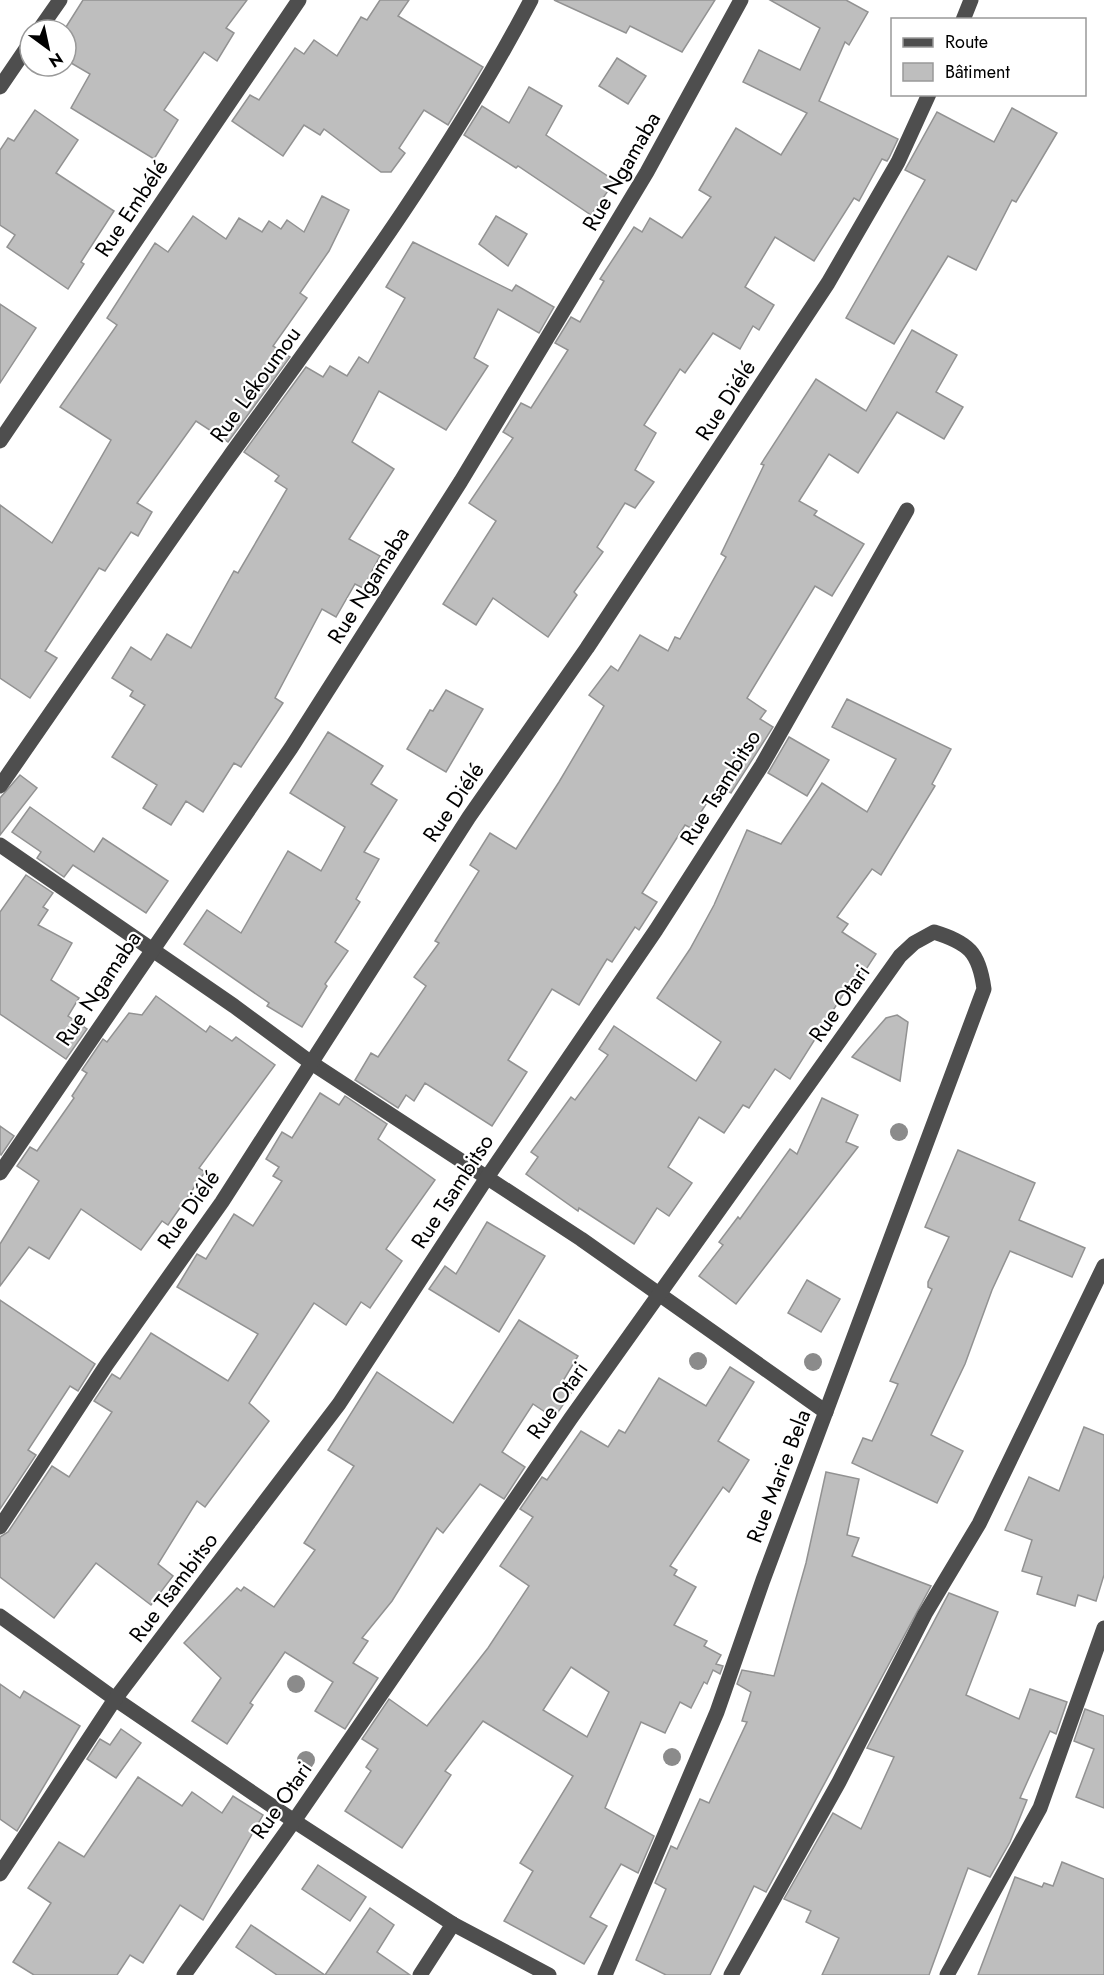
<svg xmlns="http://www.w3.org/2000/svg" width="1104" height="1975" font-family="Jost,sans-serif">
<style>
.building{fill:#bebebe;stroke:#929292;stroke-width:1.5;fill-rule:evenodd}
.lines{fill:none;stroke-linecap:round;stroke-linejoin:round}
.minor{stroke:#4e4e4e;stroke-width:15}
.tree{fill:#8b8b8b}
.labels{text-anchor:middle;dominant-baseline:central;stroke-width:4.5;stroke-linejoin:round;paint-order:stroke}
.street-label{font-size:22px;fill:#000;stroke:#fff}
</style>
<rect width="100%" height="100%" fill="#fff"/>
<g class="building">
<path d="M 83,0 L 247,0 L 226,28 L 234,33 L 217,61 L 204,52 L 164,110 L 178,120 L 154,159 L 71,108 L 90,74 L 66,60 L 66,27 Z"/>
<path d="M 380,0 L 409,0 L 398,16 L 483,67 L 448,125 L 424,110 L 399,148 L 405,153 L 391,172 L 381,172 L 324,129 L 320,135 L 304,125 L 283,156 L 232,121 L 250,95 L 259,100 L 295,48 L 304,54 L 314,40 L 337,56 L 361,17 L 367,20 Z"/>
<path d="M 554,0 L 715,0 L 682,52 L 630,26 L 626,33 Z"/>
<path d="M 770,0 L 846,0 L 868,12 L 849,45 L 845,42 L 819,101 L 898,139 L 889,158 L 887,161 L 882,159 L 859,201 L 854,198 L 814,261 L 775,237 L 745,287 L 774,305 L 759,330 L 753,326 L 740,349 L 713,333 L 685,373 L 680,369 L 644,425 L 656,433 L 635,470 L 654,482 L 635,508 L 625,503 L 597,547 L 603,552 L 574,592 L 577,595 L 548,637 L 493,598 L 476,625 L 443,604 L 496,521 L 469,503 L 513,438 L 503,432 L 521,403 L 531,408 L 568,350 L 555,343 L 571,317 L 580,322 L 604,281 L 600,279 L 634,227 L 642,232 L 650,218 L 682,238 L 711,197 L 699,190 L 736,128 L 781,155 L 807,113 L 743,82 L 759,50 L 800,70 L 820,28 Z"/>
<path d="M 617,58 L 646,76 L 628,104 L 599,86 Z"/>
<path d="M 529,87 L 562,106 L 546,135 L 615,181 L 591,215 L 518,166 L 516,168 L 464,135 L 482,106 L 509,123 Z"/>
<path d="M 1012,108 L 1057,133 L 1016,202 L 1012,200 L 976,270 L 948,256 L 894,344 L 846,318 L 925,180 L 905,170 L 937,112 L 994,142 Z"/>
<path d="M 35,110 L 78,140 L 56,173 L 114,211 L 81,262 L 84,264 L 68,289 L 7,247 L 15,235 L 0,225 L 0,150 L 8,138 L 14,141 Z"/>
<path d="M 322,196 L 349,210 L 329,251 L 300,293 L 307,298 L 273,346 L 290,357 L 228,442 L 196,421 L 137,503 L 152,512 L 138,536 L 131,532 L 105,571 L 99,568 L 45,651 L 57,658 L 30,698 L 0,678 L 0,505 L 52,543 L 111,440 L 60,407 L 117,325 L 107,318 L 155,243 L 168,252 L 193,216 L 226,239 L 239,218 L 262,232 L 269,221 L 281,229 L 287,220 L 304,232 Z"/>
<path d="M 496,216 L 527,234 L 508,266 L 479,244 Z"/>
<path d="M 413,242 L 512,291 L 516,285 L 554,307 L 539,333 L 498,309 L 474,358 L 488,366 L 446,430 L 379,391 L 352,442 L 394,469 L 349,539 L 380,556 L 363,588 L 355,584 L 336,617 L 322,609 L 275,698 L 283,703 L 241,767 L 234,763 L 203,812 L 186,801 L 171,825 L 143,808 L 157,785 L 112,757 L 145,705 L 130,696 L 133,691 L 112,678 L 131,647 L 151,660 L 167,634 L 191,648 L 234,571 L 238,573 L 287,489 L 275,481 L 279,476 L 244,452 L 306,367 L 323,377 L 330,366 L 347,376 L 359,357 L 368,363 L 405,298 L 386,287 Z"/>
<path d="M 0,304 L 36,328 L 0,383 Z"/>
<path d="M 912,330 L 957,355 L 936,392 L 963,407 L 944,439 L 897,412 L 858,473 L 829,454 L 799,501 L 817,511 L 814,515 L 864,544 L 832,596 L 815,586 L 747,698 L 766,711 L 760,719 L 773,727 L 731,793 L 718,785 L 691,828 L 685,825 L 642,893 L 657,902 L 639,930 L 635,927 L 612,962 L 607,959 L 579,1005 L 552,989 L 508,1060 L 527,1072 L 492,1126 L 425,1083 L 414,1101 L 406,1095 L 398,1108 L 355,1080 L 371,1053 L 378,1057 L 426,986 L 414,977 L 439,943 L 435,941 L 479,871 L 470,865 L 490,833 L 516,849 L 559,782 L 604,706 L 589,695 L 611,666 L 618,671 L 640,635 L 668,651 L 675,637 L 680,639 L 726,557 L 721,554 L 764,465 L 761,464 L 816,379 L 866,411 Z"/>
<path d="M 446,690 L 483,709 L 446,772 L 407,749 L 430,710 L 433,711 Z"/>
<path d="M 847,699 L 951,749 L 932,784 L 935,786 L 881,875 L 872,869 L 837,917 L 848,924 L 842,932 L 876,954 L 859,980 L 854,977 L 790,1079 L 775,1069 L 749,1108 L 743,1105 L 724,1133 L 699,1117 L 668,1167 L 692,1183 L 669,1216 L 657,1208 L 634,1244 L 579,1208 L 578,1211 L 526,1174 L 538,1157 L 531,1152 L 571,1097 L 575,1100 L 608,1055 L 599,1049 L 614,1026 L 696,1081 L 721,1042 L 657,998 L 690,949 L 714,905 L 747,830 L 781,844 L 822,783 L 867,812 L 896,759 L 832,727 Z"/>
<path d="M 328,732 L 383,766 L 371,784 L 397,800 L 364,852 L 379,859 L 356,899 L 360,902 L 335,942 L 348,951 L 325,984 L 327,986 L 302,1027 L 267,1006 L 269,1003 L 184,944 L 207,910 L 241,933 L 288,851 L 321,871 L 345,827 L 290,793 Z"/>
<path d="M 789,737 L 829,760 L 807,796 L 768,773 Z"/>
<path d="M 20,775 L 37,788 L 0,835 L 0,798 Z"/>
<path d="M 30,807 L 94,852 L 103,838 L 168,881 L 146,913 L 73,865 L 64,877 L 37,858 L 41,852 L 12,832 Z"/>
<path d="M 26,875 L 53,893 L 43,907 L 48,910 L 38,925 L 72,943 L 51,980 L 79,998 L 68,1016 L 87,1029 L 66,1059 L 0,1014 L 0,912 Z"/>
<path d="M 156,996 L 206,1032 L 210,1026 L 232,1041 L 236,1037 L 275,1065 L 199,1168 L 205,1172 L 168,1225 L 162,1221 L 141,1250 L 81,1209 L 49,1259 L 29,1247 L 0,1286 L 0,1244 L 39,1181 L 17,1166 L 30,1147 L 37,1151 L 74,1098 L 72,1096 L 87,1073 L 82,1070 L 103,1039 L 107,1042 L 129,1013 L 142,1015 Z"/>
<path d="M 897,1015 L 908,1022 L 900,1081 L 852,1057 L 886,1018 Z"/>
<path d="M 320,1093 L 339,1105 L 345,1096 L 387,1124 L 378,1139 L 435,1180 L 386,1249 L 402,1261 L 370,1308 L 361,1302 L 346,1325 L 314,1303 L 249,1403 L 269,1421 L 205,1507 L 197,1501 L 158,1564 L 173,1576 L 151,1605 L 96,1563 L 54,1618 L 0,1577 L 0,1537 L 8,1532 L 52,1466 L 69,1477 L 112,1412 L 94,1401 L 112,1374 L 120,1379 L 151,1333 L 228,1381 L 258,1334 L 177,1287 L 197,1254 L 206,1259 L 234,1214 L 253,1226 L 282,1181 L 273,1176 L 279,1167 L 266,1159 L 282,1132 L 292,1138 Z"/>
<path d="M 822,1098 L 858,1115 L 846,1142 L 858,1147 L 736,1304 L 699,1276 L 723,1245 L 719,1242 L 738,1217 L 740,1219 L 790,1149 L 797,1154 Z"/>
<path d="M 0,1126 L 14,1136 L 1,1155 L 0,1154 Z"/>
<path d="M 958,1150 L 1035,1183 L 1019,1220 L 1085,1248 L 1072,1277 L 1010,1251 L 992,1290 L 965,1364 L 931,1435 L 963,1451 L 937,1503 L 852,1463 L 863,1438 L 872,1441 L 898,1384 L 890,1381 L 932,1289 L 928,1287 L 928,1282 L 949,1237 L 925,1227 Z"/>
<path d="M 487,1222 L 545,1256 L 499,1332 L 429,1289 L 445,1266 L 456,1274 Z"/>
<path d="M 807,1280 L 840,1299 L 821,1332 L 788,1313 Z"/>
<path d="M 0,1300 L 95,1364 L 78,1391 L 70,1386 L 28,1450 L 36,1455 L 0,1509 Z"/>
<path d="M 519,1320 L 578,1356 L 560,1386 L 571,1393 L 554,1418 L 533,1404 L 502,1452 L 525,1467 L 504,1499 L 480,1484 L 443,1533 L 437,1528 L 392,1601 L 362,1638 L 368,1641 L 353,1663 L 378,1678 L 345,1729 L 315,1711 L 333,1682 L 285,1652 L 250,1703 L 253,1705 L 227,1744 L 192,1721 L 221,1678 L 184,1643 L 237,1588 L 241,1591 L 244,1587 L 274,1607 L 315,1550 L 304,1543 L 354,1466 L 328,1450 L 377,1372 L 453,1423 Z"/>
<path d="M 730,1367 L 754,1382 L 718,1441 L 749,1460 L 729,1492 L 723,1487 L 670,1566 L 677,1570 L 674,1575 L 696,1587 L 674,1625 L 707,1641 L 704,1646 L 721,1655 L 716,1664 L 723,1666 L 720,1674 L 713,1670 L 707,1684 L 704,1682 L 691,1708 L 680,1702 L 665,1733 L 641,1722 L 605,1808 L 654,1836 L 638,1873 L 621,1864 L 590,1917 L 607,1926 L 584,1964 L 504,1921 L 533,1871 L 520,1863 L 573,1776 L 483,1721 L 445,1771 L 451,1775 L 402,1848 L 345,1811 L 371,1771 L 366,1767 L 378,1749 L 362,1739 L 389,1699 L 427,1726 L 488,1648 L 529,1586 L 500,1566 L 533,1517 L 520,1509 L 542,1477 L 547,1480 L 581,1431 L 608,1447 L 619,1430 L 625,1433 L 659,1378 L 706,1406 ZM 571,1667 L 609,1692 L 587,1737 L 543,1710 Z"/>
<path d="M 1084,1427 L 1104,1435 L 1104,1575 L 1096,1601 L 1078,1595 L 1075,1606 L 1037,1594 L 1042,1577 L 1022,1571 L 1032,1540 L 1005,1530 L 1029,1477 L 1059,1491 Z"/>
<path d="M 826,1472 L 859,1479 L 847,1535 L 859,1538 L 852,1556 L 931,1586 L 766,1892 L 754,1886 L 710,1975 L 666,1975 L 636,1960 L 666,1889 L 655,1883 L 671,1846 L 677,1849 L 700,1799 L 709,1803 L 747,1722 L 742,1721 L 751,1692 L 737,1684 L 742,1670 L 774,1676 L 806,1563 Z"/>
<path d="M 949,1593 L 998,1612 L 966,1695 L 1019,1719 L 1030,1689 L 1067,1702 L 1056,1734 L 1050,1731 L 1020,1798 L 1027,1800 L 1010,1842 L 990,1877 L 968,1868 L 929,1975 L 822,1975 L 839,1938 L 806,1922 L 811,1911 L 784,1899 L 833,1813 L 861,1829 L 894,1757 L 867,1748 Z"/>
<path d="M 0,1684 L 20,1698 L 24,1691 L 80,1726 L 17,1831 L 0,1819 Z"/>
<path d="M 1085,1709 L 1104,1716 L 1104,1808 L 1076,1797 L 1094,1749 L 1074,1741 Z"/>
<path d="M 121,1729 L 141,1743 L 116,1778 L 87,1759 L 100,1739 L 110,1745 Z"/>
<path d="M 138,1777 L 182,1806 L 192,1792 L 222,1813 L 233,1796 L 263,1815 L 203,1920 L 180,1905 L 143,1963 L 130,1955 L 117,1975 L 34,1975 L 13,1962 L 51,1903 L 28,1888 L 59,1842 L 84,1857 Z"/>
<path d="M 1062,1862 L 1104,1879 L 1104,1975 L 978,1975 L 1015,1877 L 1042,1887 L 1044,1883 L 1053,1886 Z"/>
<path d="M 318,1865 L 366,1897 L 350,1921 L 302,1889 Z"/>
<path d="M 370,1908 L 394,1925 L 377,1952 L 410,1975 L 277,1975 L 236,1947 L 251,1925 L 325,1975 Z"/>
</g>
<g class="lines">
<g class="minor">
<path d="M 963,20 L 971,0"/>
<path d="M 39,30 L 60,0"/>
<path d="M 0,87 L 30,43"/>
<path d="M 0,441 L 299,0"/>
<path d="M 0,786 C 76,677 151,566 229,457 C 336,309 446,162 531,0"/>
<path d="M 0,845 L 234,1006 L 310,1062 L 581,1239 L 826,1412"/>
<path d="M 0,1173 L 291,748 L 461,481 L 647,172 L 741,0"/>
<path d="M 0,1527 L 107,1364 L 222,1202 L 469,817 L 587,648 L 828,283 L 898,162 L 929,94"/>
<path d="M 0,1616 L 115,1699 L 294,1821 L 453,1924 L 549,1975"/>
<path d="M 0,1874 L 115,1699 L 339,1404 L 488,1176 L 656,930 L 762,765 L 907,510"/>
<path d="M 184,1975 L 294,1821 L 571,1418 L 900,956 L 914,943 L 934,932 C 969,943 979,952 984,989 L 763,1580 L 717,1712 L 605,1975"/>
<path d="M 420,1975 L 453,1924"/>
<path d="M 731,1975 L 839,1782 L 925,1614 L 979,1524 L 1104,1266"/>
<path d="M 947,1975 L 1040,1808 L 1104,1628"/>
</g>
</g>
<g class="tree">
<circle cx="899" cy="1132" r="9"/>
<circle cx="698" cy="1361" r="9"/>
<circle cx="813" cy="1362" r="9"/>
<circle cx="296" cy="1684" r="9"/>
<circle cx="672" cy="1757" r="9"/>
<circle cx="306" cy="1760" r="9"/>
</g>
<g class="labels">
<g class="street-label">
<text transform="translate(621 171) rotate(-60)">Rue Ngamaba</text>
<text transform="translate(131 208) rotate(-56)">Rue Embélé</text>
<text transform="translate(255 384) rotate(-54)">Rue Lékoumou</text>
<text transform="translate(725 400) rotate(-57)">Rue Diélé</text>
<text transform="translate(368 585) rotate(-58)">Rue Ngamaba</text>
<text transform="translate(720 787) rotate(-58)">Rue Tsambitso</text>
<text transform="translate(453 802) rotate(-56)">Rue Diélé</text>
<text transform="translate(98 988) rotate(-56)">Rue Ngamaba</text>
<text transform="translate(839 1003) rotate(-55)">Rue Otari</text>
<text transform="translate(452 1191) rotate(-57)">Rue Tsambitso</text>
<text transform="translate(188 1209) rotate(-55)">Rue Diélé</text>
<text transform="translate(557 1400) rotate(-55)">Rue Otari</text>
<text transform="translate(778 1476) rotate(-69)">Rue Marie Bela</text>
<text transform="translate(173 1587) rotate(-53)">Rue Tsambitso</text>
<text transform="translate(281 1800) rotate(-55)">Rue Otari</text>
</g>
</g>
<rect x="891" y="18" width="195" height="78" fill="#ffffff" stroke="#999999" stroke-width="1.5"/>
<rect x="903" y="38" width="30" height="9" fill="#4e4e4e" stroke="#999999" stroke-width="1.5"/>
<text x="945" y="48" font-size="18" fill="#000000">Route</text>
<rect x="903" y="63" width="30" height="18" fill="#bebebe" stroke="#999999" stroke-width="1.5"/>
<text x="945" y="78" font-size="18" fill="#000000">Bâtiment</text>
<g transform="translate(48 48) rotate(147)"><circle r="28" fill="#ffffff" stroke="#999999" stroke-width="1.5"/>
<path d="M0-4.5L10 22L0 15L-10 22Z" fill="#000000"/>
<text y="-9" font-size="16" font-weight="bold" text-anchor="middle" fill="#000000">N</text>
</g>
</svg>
